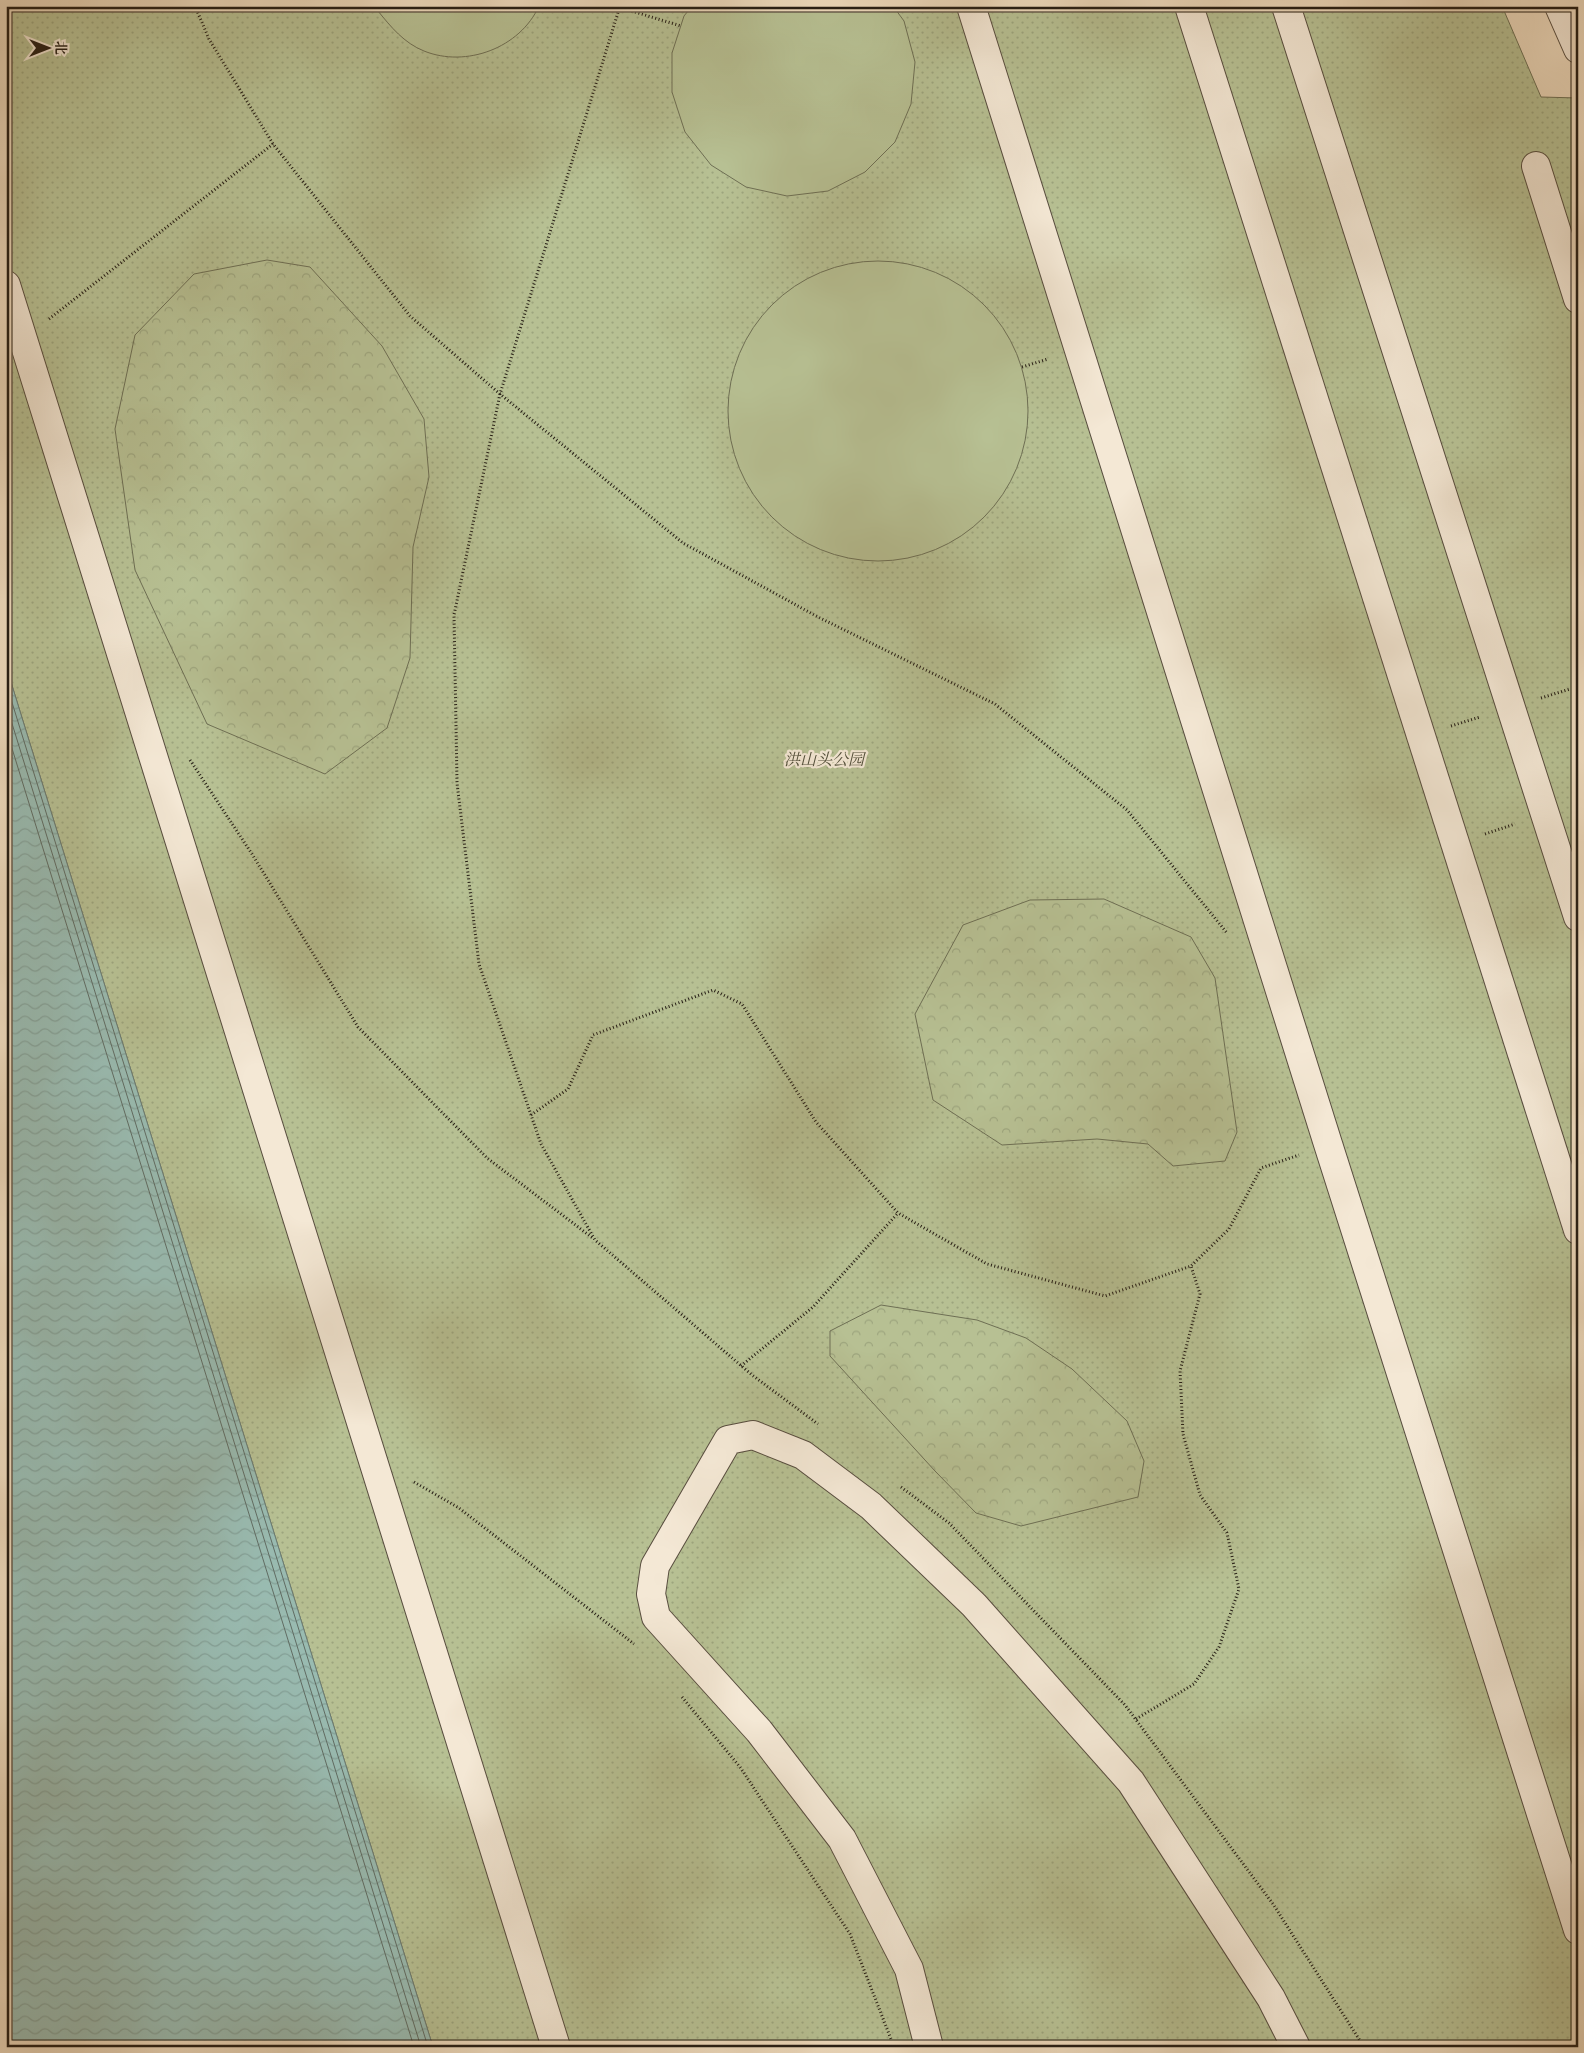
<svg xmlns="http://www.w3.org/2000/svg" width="1584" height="2053" font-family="'Libre Bodoni','Noto Serif SC',serif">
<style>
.grass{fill:url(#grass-dots);stroke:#6e6f54}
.forest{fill:url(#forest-crowns);stroke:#6e6f54}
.pitch{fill:#b7c093;stroke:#6e6f54}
.water{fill:url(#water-waves);stroke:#6b7c73}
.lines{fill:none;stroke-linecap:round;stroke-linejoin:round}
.shore{stroke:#606c63;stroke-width:1}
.minor-casing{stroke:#584d3f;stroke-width:30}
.path{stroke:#261e15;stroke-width:3;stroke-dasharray:1 2.5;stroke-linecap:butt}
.minor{stroke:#f4e8d5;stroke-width:28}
.labels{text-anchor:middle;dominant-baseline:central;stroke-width:4.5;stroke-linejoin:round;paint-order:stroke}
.park-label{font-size:16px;font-style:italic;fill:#524f3b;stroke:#f4e8d5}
</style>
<defs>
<pattern id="grass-dots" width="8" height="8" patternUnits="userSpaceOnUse" patternTransform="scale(1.25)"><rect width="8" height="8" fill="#b7c093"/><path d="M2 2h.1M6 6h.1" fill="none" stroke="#9da57e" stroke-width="1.8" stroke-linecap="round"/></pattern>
<pattern id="forest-crowns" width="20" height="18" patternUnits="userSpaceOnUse" patternTransform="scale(1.25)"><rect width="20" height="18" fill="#b7c093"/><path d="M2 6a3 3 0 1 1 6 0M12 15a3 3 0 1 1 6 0" fill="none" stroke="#9da57e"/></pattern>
<pattern id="water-waves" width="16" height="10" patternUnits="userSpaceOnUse" patternTransform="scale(1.25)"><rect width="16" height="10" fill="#99bbb1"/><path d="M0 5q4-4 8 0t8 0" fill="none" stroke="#84a097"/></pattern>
</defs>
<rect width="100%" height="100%" fill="#eedbbe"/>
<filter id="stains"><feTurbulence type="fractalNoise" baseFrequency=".004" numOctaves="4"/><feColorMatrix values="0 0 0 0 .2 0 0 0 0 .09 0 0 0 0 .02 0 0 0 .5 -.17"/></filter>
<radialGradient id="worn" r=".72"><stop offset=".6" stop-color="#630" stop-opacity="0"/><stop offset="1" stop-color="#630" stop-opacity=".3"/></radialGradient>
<path class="grass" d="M 6,6 L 1502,6 L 1541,97 L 1578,98 L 1578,2047 L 433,2047 L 6,666 Z"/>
<g class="forest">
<path d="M 267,260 L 310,267 L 382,346 L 424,419 L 429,477 L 413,547 L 410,658 L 387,728 L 325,774 L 207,724 L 135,570 L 115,429 L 135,335 L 194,274 Z"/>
<path d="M 1104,899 L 1191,937 L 1215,978 L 1237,1132 L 1225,1161 L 1173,1166 L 1148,1144 L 1097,1139 L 1002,1145 L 933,1100 L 915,1014 L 963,925 L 1030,900 Z"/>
<path d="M 881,1305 L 977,1320 L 1026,1338 L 1072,1369 L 1127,1421 L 1144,1461 L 1138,1497 L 1021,1526 L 976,1513 L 935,1471 L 830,1356 L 830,1331 Z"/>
</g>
<g class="pitch">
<path d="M 376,6 L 539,6 C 520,48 466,68 424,51 C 404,43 391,27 378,11 Z"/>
<path d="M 692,6 L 893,6 L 904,21 L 915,62 L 911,104 L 895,142 L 865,172 L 828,191 L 787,196 L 746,187 L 711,165 L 685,132 L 672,92 L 672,53 L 684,16 Z"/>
<circle cx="878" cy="411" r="150"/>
</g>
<path class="water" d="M 6,666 L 433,2047 L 6,2047 Z"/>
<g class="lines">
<g class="shore">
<path d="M 6,683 L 428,2047"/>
<path d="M 6,704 L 421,2047"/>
<path d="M 6,729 L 414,2047"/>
</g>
<defs>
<g id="minor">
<path d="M 971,6 L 1328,1144 L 1578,1930"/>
<path d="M 1189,6 L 1578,1230"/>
<path d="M 1286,6 L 1578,917"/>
<path d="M 1559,6 L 1578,49"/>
<path d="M 1536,166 L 1578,299"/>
<path d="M 6,285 L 556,2047"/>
<path d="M 929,2047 L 909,1969 L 842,1839 L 759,1731 L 656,1617 L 651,1594 L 655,1566 L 728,1440 L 753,1435 L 803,1455 L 871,1506 L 974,1605 L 1131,1782 L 1271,1998 L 1296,2047"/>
</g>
</defs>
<use href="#minor" class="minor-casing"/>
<g class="path">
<path d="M 195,6 L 209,39 L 273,144 L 410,316 L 500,394 L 683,543 L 818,617 L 995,704 L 1127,810 L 1227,933"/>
<path d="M 615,6 L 681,26"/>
<path d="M 620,6 L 500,394 L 454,615 L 457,783 L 479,964 L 541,1144 L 595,1240 L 752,1375 L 818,1424"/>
<path d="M 49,319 L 273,144"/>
<path d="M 1022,367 L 1048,359"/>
<path d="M 1541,698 L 1570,689"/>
<path d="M 1451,726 L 1480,717"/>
<path d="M 190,760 L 252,854 L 358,1027 L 487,1158 L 594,1239"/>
<path d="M 1485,834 L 1515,824"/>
<path d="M 531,1115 L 568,1089 L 593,1035 L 713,990 L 742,1004 L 816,1122 L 898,1213 L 987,1264 L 1105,1296 L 1191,1266 L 1229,1229 L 1261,1168 L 1299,1155"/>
<path d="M 741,1366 L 813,1307 L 898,1213"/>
<path d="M 414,1482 L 459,1508 L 634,1644"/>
<path d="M 901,1487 L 949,1523 L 1125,1705 L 1273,1904 L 1364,2047"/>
<path d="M 682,1697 L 740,1767 L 850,1934 L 891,2039"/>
<path d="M 1136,1719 L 1194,1684 L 1219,1647 L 1239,1589 L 1227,1533 L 1200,1495 L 1183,1434 L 1180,1371 L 1200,1294 L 1191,1266"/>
</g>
<use href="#minor" class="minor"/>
</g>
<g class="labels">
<g class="park-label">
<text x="824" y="760">洪山头公园</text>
</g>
</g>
<rect width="1584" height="2053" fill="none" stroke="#eedbbe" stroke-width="25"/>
<rect x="8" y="8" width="1569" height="2038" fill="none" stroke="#261e15" stroke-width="2.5"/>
<rect x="12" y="12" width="1559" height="2028" fill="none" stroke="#261e15"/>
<g transform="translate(48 48) rotate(90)" stroke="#f4e8d5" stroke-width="4" paint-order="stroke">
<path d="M0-4L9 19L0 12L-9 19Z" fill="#261e15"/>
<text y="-8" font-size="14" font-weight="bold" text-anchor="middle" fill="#261e15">北</text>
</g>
<rect width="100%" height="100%" filter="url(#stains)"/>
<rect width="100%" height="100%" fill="url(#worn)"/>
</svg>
